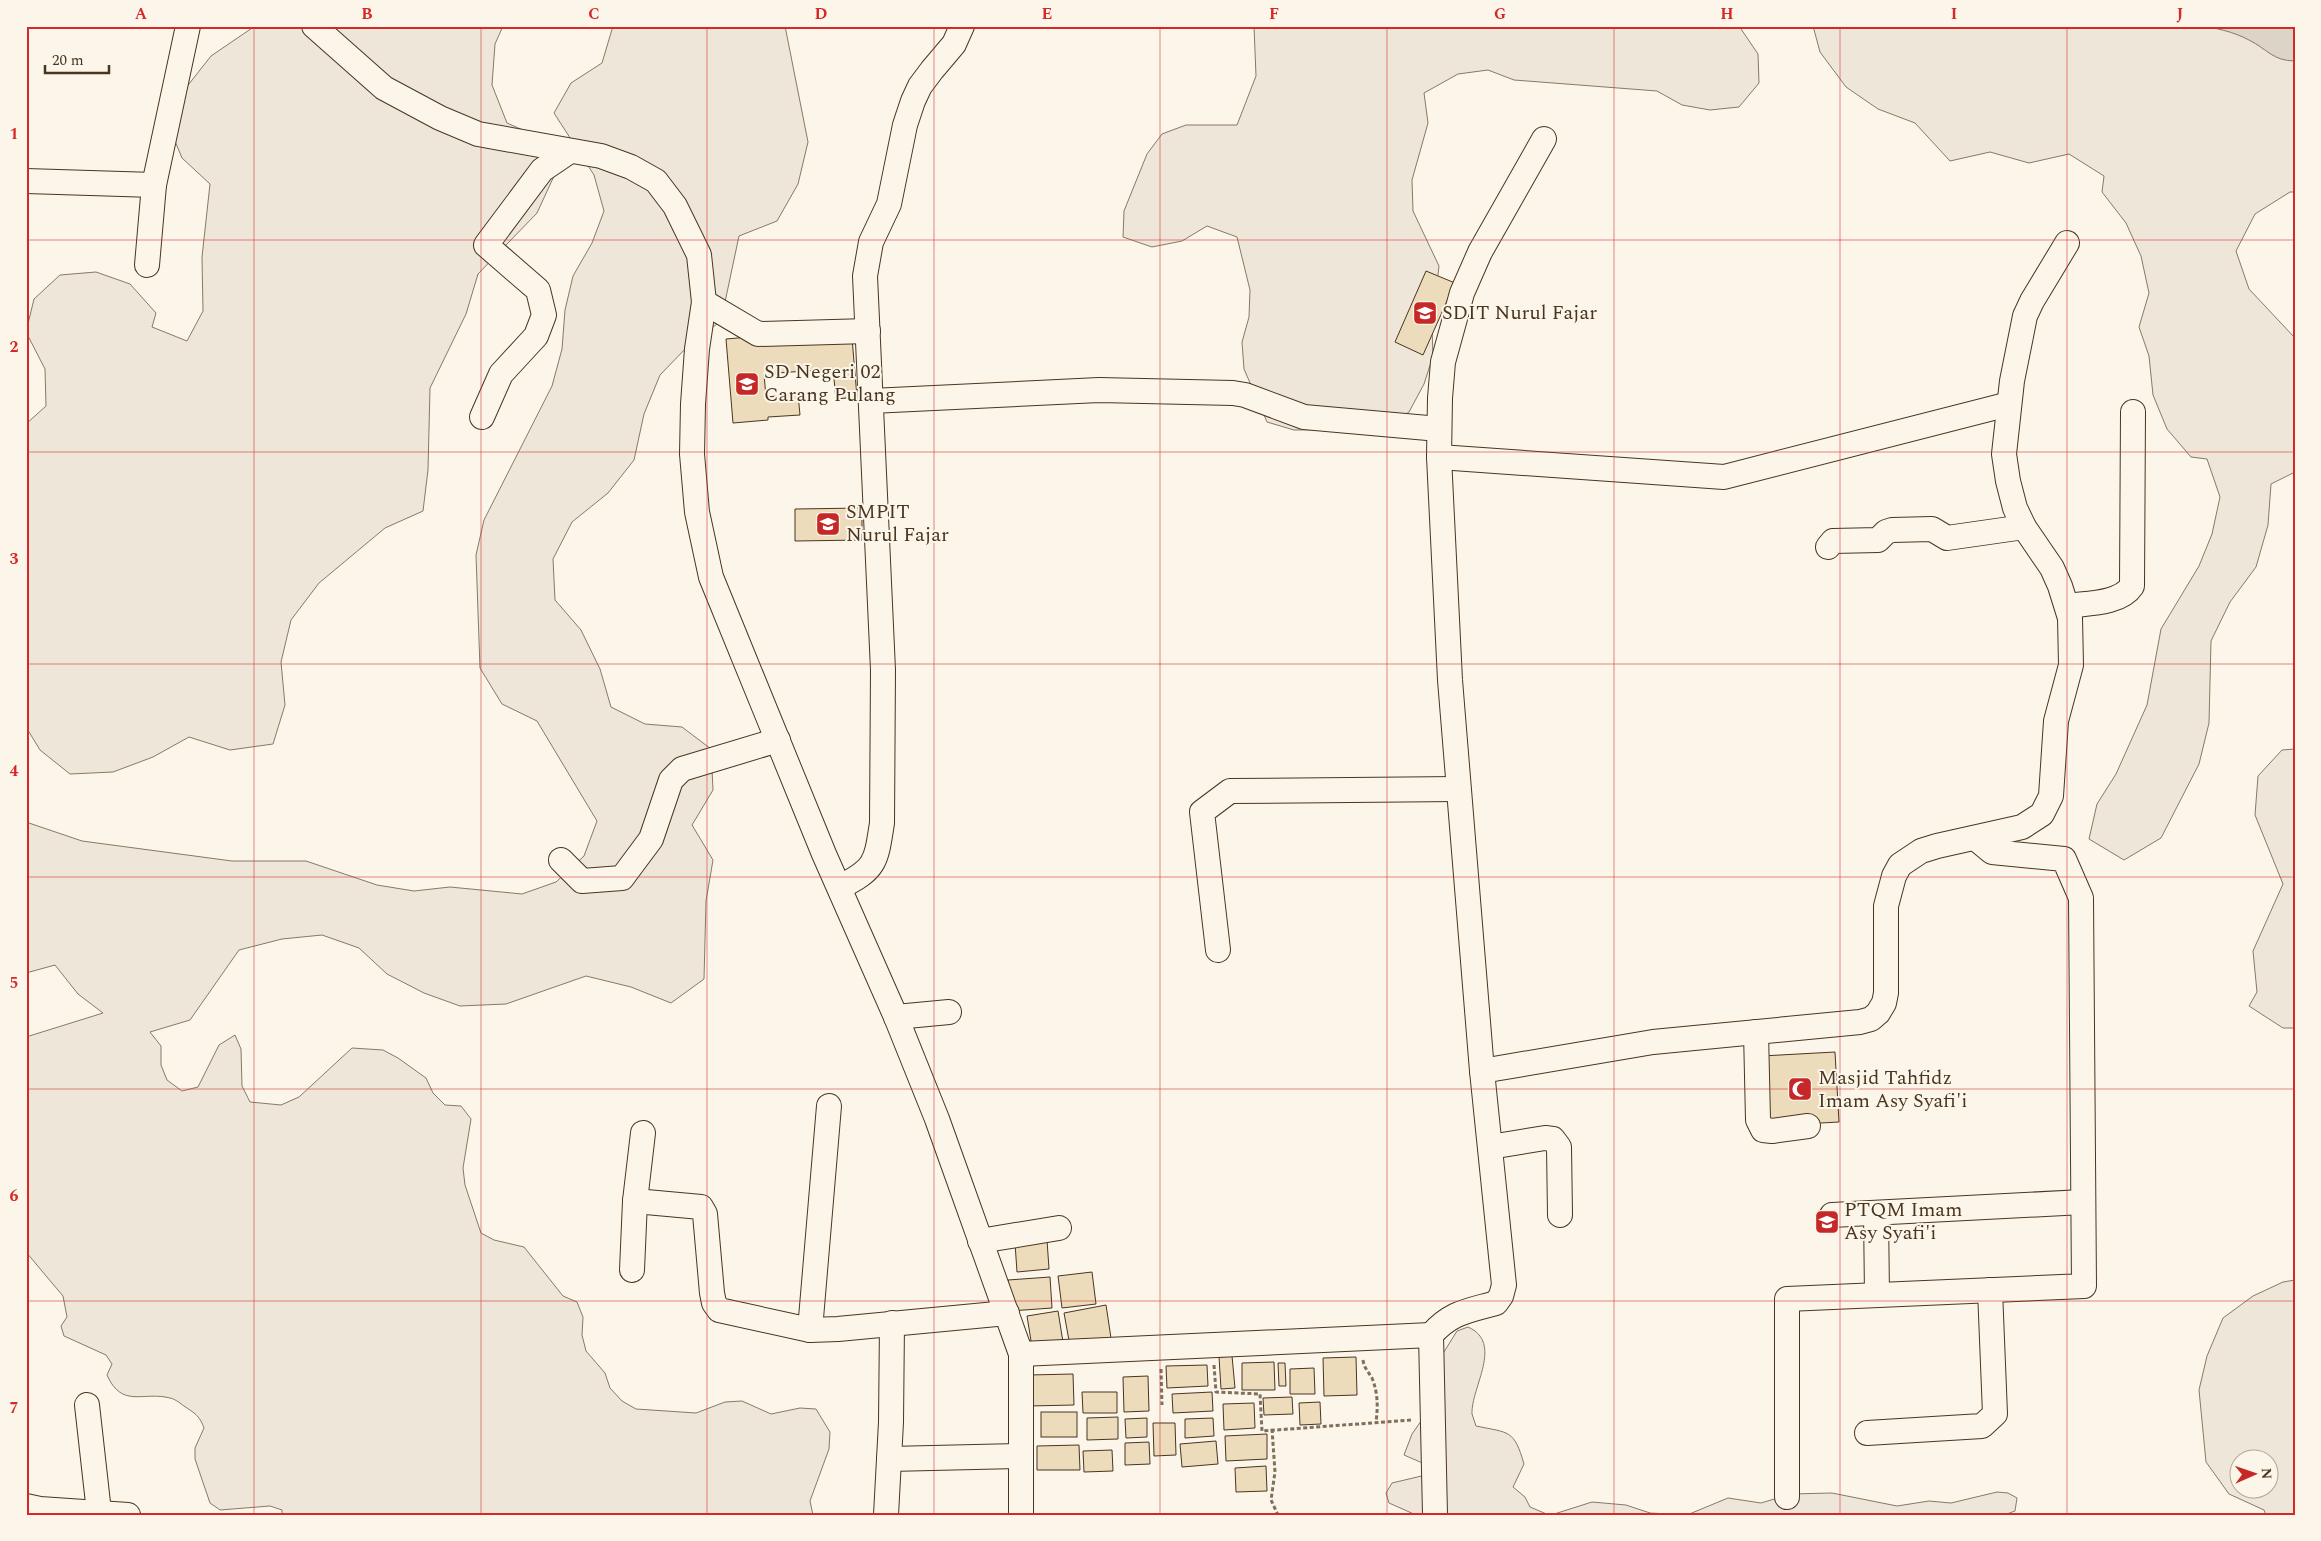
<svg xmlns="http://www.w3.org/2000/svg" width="2321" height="1541" font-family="Spectral,serif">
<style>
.green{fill:#ede6d9;stroke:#887966;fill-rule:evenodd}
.water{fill:#dcd4c6;stroke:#887966}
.building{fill:#ecdcbc;stroke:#4a3520}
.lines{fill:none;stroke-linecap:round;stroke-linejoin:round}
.minor-casing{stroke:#4a3520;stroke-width:26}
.path{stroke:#7f6f5c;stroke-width:3;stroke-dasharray:4 2.5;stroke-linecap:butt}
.minor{stroke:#fbf6e9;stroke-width:24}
.grid{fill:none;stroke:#d62828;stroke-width:1;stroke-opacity:0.55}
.labels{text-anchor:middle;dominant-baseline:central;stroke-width:4;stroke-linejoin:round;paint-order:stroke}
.poi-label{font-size:20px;fill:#4a3520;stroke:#fbf6e9;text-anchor:start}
.neatline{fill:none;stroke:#d62828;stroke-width:2}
.grid-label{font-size:16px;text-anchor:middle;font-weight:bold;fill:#d62828}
</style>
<rect width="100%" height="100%" fill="#fbf6e9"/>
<g class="green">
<path d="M 255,26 L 503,26 L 495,44 L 492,85 L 507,123 L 541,138 L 554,176 L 537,213 L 478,274 L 466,314 L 430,388 L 428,470 L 423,511 L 385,528 L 319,583 L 291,620 L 281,662 L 285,705 L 273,744 L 230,750 L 189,737 L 153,757 L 113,772 L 70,774 L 40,750 L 26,727 L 26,424 L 46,406 L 45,369 L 26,332 L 34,299 L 60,275 L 96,272 L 130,284 L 156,313 L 152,327 L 187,341 L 203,311 L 202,257 L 210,184 L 182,158 L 167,122 L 185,89 L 211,56 Z"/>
<path d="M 613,26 L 785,26 L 808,142 L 798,184 L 777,221 L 739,236 L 721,321 L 689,345 L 660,375 L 644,414 L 634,460 L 608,493 L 572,522 L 553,559 L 555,600 L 581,630 L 600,669 L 611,707 L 645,724 L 682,727 L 711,749 L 713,790 L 692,825 L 713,860 L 706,901 L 704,979 L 671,1003 L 631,987 L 586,976 L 506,1004 L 460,1006 L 424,993 L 387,974 L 359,948 L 322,935 L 282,939 L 239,950 L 190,1020 L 150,1032 L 161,1046 L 161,1065 L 167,1080 L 182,1091 L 198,1087 L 219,1045 L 235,1035 L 241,1049 L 242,1086 L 250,1102 L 281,1105 L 299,1097 L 352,1048 L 383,1050 L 398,1058 L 426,1078 L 433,1093 L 445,1105 L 461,1106 L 471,1119 L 463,1168 L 465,1185 L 481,1233 L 494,1240 L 524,1247 L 563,1296 L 577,1302 L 583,1317 L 582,1335 L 586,1351 L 605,1373 L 610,1388 L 622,1401 L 636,1409 L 696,1413 L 725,1402 L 742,1401 L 771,1414 L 800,1408 L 816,1409 L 830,1432 L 829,1449 L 810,1501 L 813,1515 L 282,1515 L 282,1510 L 270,1506 L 220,1510 L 210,1503 L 195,1459 L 195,1448 L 204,1428 C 200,1417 196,1414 187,1408 C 182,1405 176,1399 170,1398 C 143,1391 122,1409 107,1375 L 112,1364 L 106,1355 L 64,1336 L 61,1326 L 67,1317 L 63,1296 L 26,1252 L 26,1037 L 103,1013 L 78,994 L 55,965 L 26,973 L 26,822 L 82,841 L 232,861 L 306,861 L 377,885 L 414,891 L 450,887 L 522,894 L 556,882 L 584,856 L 597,821 L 537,721 L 502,704 L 480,668 L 476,555 L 484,520 L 552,386 L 562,349 L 565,310 L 573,276 L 592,243 L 604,211 L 594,175 L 554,113 L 571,83 L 602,63 Z"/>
<path d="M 1254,26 L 1739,26 L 1758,54 L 1759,83 L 1739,107 L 1710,110 L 1682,105 L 1657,91 L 1514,80 L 1488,70 L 1458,74 L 1424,93 L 1428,123 L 1412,180 L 1413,211 L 1439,266 L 1432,327 L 1433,356 L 1424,384 L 1409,412 L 1384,429 L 1294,430 L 1267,422 L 1244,369 L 1242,342 L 1249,317 L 1250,290 L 1237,237 L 1207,226 L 1182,241 L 1152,247 L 1123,237 L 1124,211 L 1147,154 L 1162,134 L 1186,125 L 1237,125 L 1256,76 Z"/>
<path d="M 1813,26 L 2295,26 L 2295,192 L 2290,192 L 2255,214 L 2236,251 L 2249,289 L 2295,338 L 2295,472 L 2271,484 L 2268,525 L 2256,567 L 2230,602 L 2211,641 L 2209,723 L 2199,764 L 2161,838 L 2124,860 L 2089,839 L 2097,804 L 2116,774 L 2147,705 L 2161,629 L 2199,566 L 2212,534 L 2220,497 L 2207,459 L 2191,457 L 2167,429 L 2153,395 L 2149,356 L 2139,327 L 2149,293 L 2141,256 L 2126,223 L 2102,192 L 2104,176 L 2069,154 L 2029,163 L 1990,152 L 1950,161 L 1915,123 L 1878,109 L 1846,87 L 1820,52 Z"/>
<path d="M 2295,749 L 2295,1028 L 2283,1028 L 2249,1006 L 2257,992 L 2253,951 L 2283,884 L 2255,815 L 2258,776 L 2282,750 Z"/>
<path d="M 2295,1280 L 2295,1515 L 2266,1515 L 2264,1510 L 2229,1494 L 2206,1462 L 2199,1390 L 2207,1356 L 2223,1318 L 2253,1296 L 2283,1282 ZM 2268,1458 L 2268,1488 L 2238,1488 L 2238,1458 Z"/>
<path d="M 1468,1327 C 1504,1343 1471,1387 1472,1414 C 1473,1418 1475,1422 1476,1426 C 1509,1433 1514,1429 1524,1464 L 1513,1487 L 1525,1497 L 1530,1507 L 1549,1515 L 1416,1515 L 1389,1503 L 1386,1493 L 1392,1483 L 1434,1473 L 1427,1465 L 1404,1455 L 1412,1434 L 1431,1407 L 1437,1363 L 1457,1331 Z"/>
<path d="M 1997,1492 L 2008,1493 L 2017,1498 L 2015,1511 L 2004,1515 L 1551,1515 L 1592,1502 L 1626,1505 L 1650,1513 L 1687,1515 L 1728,1498 L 1761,1503 L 1791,1494 L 1832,1493 L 1897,1506 L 1929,1501 L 1951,1503 Z"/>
</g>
<path class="water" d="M 2198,26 L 2295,26 L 2295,61 C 2273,61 2267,49 2249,40 C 2234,32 2214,27 2198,26 Z"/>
<g class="building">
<path d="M 1426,271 L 1455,283 L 1423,355 L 1395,342 Z"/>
<path d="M 761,336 L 852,338 L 857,397 L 836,399 L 833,369 L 764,374 L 766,397 L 798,394 L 800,415 L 768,417 L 768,420 L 733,423 L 726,339 Z"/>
<path d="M 862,508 L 862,540 L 795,541 L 795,509 Z"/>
<path d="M 1835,1052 L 1839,1122 L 1766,1126 L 1762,1056 Z"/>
<path d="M 1047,1240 L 1049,1269 L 1017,1272 L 1015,1243 Z"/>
<path d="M 1092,1272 L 1096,1304 L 1062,1308 L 1058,1276 Z"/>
<path d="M 1050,1277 L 1052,1308 L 1010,1311 L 1008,1280 Z"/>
<path d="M 1106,1305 L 1111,1338 L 1070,1346 L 1064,1313 Z"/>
<path d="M 1058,1311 L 1063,1342 L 1032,1347 L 1027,1316 Z"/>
<path d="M 1232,1356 L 1235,1388 L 1221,1389 L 1219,1357 Z"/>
<path d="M 1356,1357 L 1357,1395 L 1324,1396 L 1323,1358 Z"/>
<path d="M 1274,1362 L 1275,1390 L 1242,1390 L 1242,1363 Z"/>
<path d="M 1278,1363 L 1285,1363 L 1286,1386 L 1279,1386 Z"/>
<path d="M 1207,1365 L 1208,1386 L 1167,1388 L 1166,1366 Z"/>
<path d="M 1314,1368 L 1315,1394 L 1290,1394 L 1290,1369 Z"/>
<path d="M 1073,1374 L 1074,1405 L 1029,1406 L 1029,1375 Z"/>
<path d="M 1148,1376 L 1149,1411 L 1124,1412 L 1123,1377 Z"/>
<path d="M 1082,1392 L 1117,1392 L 1117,1413 L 1083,1413 Z"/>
<path d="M 1212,1392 L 1213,1411 L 1173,1413 L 1172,1394 Z"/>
<path d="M 1292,1397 L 1293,1414 L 1264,1415 L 1263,1398 Z"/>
<path d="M 1320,1402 L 1321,1424 L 1300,1425 L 1299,1403 Z"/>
<path d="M 1254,1403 L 1255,1428 L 1224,1430 L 1223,1404 Z"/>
<rect x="1041" y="1412" width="36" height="25"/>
<path d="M 1118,1417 L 1118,1439 L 1087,1440 L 1087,1418 Z"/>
<path d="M 1147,1418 L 1147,1437 L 1126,1438 L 1125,1419 Z"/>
<path d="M 1213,1418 L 1214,1436 L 1185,1438 L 1185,1419 Z"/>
<path d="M 1153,1423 L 1175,1423 L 1176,1455 L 1154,1456 Z"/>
<path d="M 1267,1434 L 1267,1459 L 1226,1461 L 1225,1436 Z"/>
<path d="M 1216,1441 L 1218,1464 L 1182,1467 L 1180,1444 Z"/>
<path d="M 1149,1442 L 1150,1464 L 1125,1465 L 1125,1443 Z"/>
<path d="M 1079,1445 L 1080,1470 L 1037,1470 L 1037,1446 Z"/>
<path d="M 1112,1450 L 1113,1471 L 1084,1472 L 1083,1451 Z"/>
<path d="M 1266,1466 L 1267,1491 L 1236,1492 L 1235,1468 Z"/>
</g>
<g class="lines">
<defs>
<g id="minor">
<path d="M 314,26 L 384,88 L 440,118 L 478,134 L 601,156 L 631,167 L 656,181 L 675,206 L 699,255 L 704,302 L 697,349 L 693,404 L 692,454 L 697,512 L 711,577 L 824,854 L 896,1017 L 937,1119 L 1021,1354 L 1021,1515"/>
<path d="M 26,181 L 154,185 L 188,26"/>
<path d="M 147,265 L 154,185"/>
<path d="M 704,302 L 758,334 L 868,331"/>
<path d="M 871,401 L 1099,390 L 1233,393 L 1245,395 L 1304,417 L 1439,429"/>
<path d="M 482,417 L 501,374 L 536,336 L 544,315 L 538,290 L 486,245 L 542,170 L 570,151"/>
<path d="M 1439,457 L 1724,477 L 2009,404"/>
<path d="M 1828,547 L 1833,541 L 1878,540 L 1886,532 L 1892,530 L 1932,529 L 1947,538 L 2024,527"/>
<path d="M 2067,606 C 2087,603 2120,604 2132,586 L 2133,412"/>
<path d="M 561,860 L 582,881 L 622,878 L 651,839 L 671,780 L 682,769 L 778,740"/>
<path d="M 840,887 C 876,869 876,862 882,823 L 883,670 L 865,276 L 871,242 L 889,204 L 905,125 L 913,101 L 920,86 L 932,70 L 954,44 L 962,26"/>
<path d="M 1218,950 L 1202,812 L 1230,791 L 1458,789"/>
<path d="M 896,1017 L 949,1012"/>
<path d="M 1756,1032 L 1758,1120 L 1763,1130 L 1772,1131 L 1808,1126"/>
<path d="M 1482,1071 L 1450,680 L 1439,457 L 1440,398 L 1443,362 L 1462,293 L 1480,252 L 1544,139"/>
<path d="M 1490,1147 L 1545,1138 L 1553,1139 L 1559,1147 L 1560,1215"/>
<path d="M 635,1201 L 701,1207 L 705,1214 L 712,1293 L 714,1303 L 719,1310 L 810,1330 L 838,1329 L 1007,1313"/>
<path d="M 1876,1213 L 1877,1295"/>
<path d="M 1832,1215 L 2083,1202"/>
<path d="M 980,1241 L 1059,1228"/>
<path d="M 632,1270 L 635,1201 L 643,1133"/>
<path d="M 810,1330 L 829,1106"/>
<path d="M 1021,1354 L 1431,1335"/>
<path d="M 87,1405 L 99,1512"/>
<path d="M 1867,1433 L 1982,1426 L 1995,1414 L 1990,1290"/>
<path d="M 889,1459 L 1021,1456"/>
<path d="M 1787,1497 L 1787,1299 L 2084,1286 L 2081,898 L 2064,859 L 1992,852 L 1975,838"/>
<path d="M 26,1506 L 40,1509 L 128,1515"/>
<path d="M 886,1515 L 891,1422 L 892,1323"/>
<path d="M 1435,1515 L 1431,1335 C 1451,1312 1468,1311 1496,1303 L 1501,1296 L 1504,1285 L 1482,1071 L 1653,1042 L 1860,1022 L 1871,1019 L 1878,1013 L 1884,1003 L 1886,993 L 1886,906 L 1894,876 L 1900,865 L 1921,851 L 1937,846 L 2022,827 L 2042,814 L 2051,796 L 2056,721 L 2071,665 L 2070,618 L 2060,586 L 2052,568 L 2024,527 L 2015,508 L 2008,481 L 2004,454 L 2012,381 L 2025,316 L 2032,301 L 2067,243"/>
</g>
</defs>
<use href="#minor" class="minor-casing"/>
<g class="path">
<path d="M 1363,1360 C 1364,1368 1368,1371 1372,1378 C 1378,1393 1378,1407 1376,1422"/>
<path d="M 1214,1365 L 1216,1392 L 1260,1394 L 1262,1431 L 1412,1420"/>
<path d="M 1161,1369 L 1162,1405"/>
<path d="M 1272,1429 L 1275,1472 L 1271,1500 L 1278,1515"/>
</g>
<use href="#minor" class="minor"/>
</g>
<path class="grid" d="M 254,26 L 254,1515M 481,26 L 481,1515M 707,26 L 707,1515M 934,26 L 934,1515M 1160,26 L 1160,1515M 1387,26 L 1387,1515M 1614,26 L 1614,1515M 1840,26 L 1840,1515M 2067,26 L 2067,1515M 26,240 L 2295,240M 26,452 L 2295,452M 26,664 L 2295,664M 26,877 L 2295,877M 26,1089 L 2295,1089M 26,1301 L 2295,1301"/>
<defs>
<symbol id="school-square" viewBox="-11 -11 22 22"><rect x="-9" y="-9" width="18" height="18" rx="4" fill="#c62828" stroke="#fbf6e9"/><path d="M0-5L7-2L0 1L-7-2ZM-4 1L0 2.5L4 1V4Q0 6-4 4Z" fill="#fff"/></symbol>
<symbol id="mosque-square" viewBox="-11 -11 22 22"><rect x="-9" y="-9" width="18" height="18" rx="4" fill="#c62828" stroke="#fbf6e9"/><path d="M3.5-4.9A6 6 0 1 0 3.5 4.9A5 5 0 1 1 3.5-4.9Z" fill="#fff"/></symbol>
</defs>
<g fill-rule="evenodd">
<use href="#school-square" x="1411" y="299" width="28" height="28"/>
<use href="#school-square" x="733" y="370" width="28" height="28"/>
<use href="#school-square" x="814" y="510" width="28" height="28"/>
<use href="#mosque-square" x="1786" y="1075" width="28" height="28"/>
<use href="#school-square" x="1813" y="1208" width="28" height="28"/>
</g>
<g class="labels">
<g class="poi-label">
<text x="1442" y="313">SDIT Nurul Fajar</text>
<text x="764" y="372">SD Negeri 02<tspan x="764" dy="23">Carang Pulang</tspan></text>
<text x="846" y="512">SMPIT<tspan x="846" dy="23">Nurul Fajar</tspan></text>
<text x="1818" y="1078">Masjid Tahfidz<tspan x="1818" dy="23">Imam Asy Syafi'i</tspan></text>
<text x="1844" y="1210">PTQM Imam<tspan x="1844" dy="23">Asy Syafi'i</tspan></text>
</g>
</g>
<rect width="2321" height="1541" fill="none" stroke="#fbf6e9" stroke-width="55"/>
<g transform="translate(2254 1474) rotate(88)"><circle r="24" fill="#fbf6e9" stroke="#b4a999"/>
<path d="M0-4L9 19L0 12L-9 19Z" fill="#c62828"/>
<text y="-8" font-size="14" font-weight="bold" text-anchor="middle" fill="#4a3520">N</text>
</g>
<path d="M45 65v8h64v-8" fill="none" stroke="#4a3520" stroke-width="2.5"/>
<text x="52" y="65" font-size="15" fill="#4a3520" stroke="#fbf6e9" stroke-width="4" paint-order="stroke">20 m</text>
<rect x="28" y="28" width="2266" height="1486" class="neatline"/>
<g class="grid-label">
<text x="141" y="19">A</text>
<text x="367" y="19">B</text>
<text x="594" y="19">C</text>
<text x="821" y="19">D</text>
<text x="1047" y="19">E</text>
<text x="1274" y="19">F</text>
<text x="1500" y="19">G</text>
<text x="1727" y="19">H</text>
<text x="1954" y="19">I</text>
<text x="2180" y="19">J</text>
<text x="14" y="139">1</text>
<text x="14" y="352">2</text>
<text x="14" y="564">3</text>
<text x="14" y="776">4</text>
<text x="14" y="988">5</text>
<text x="14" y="1201">6</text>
<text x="14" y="1413">7</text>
</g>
</svg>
